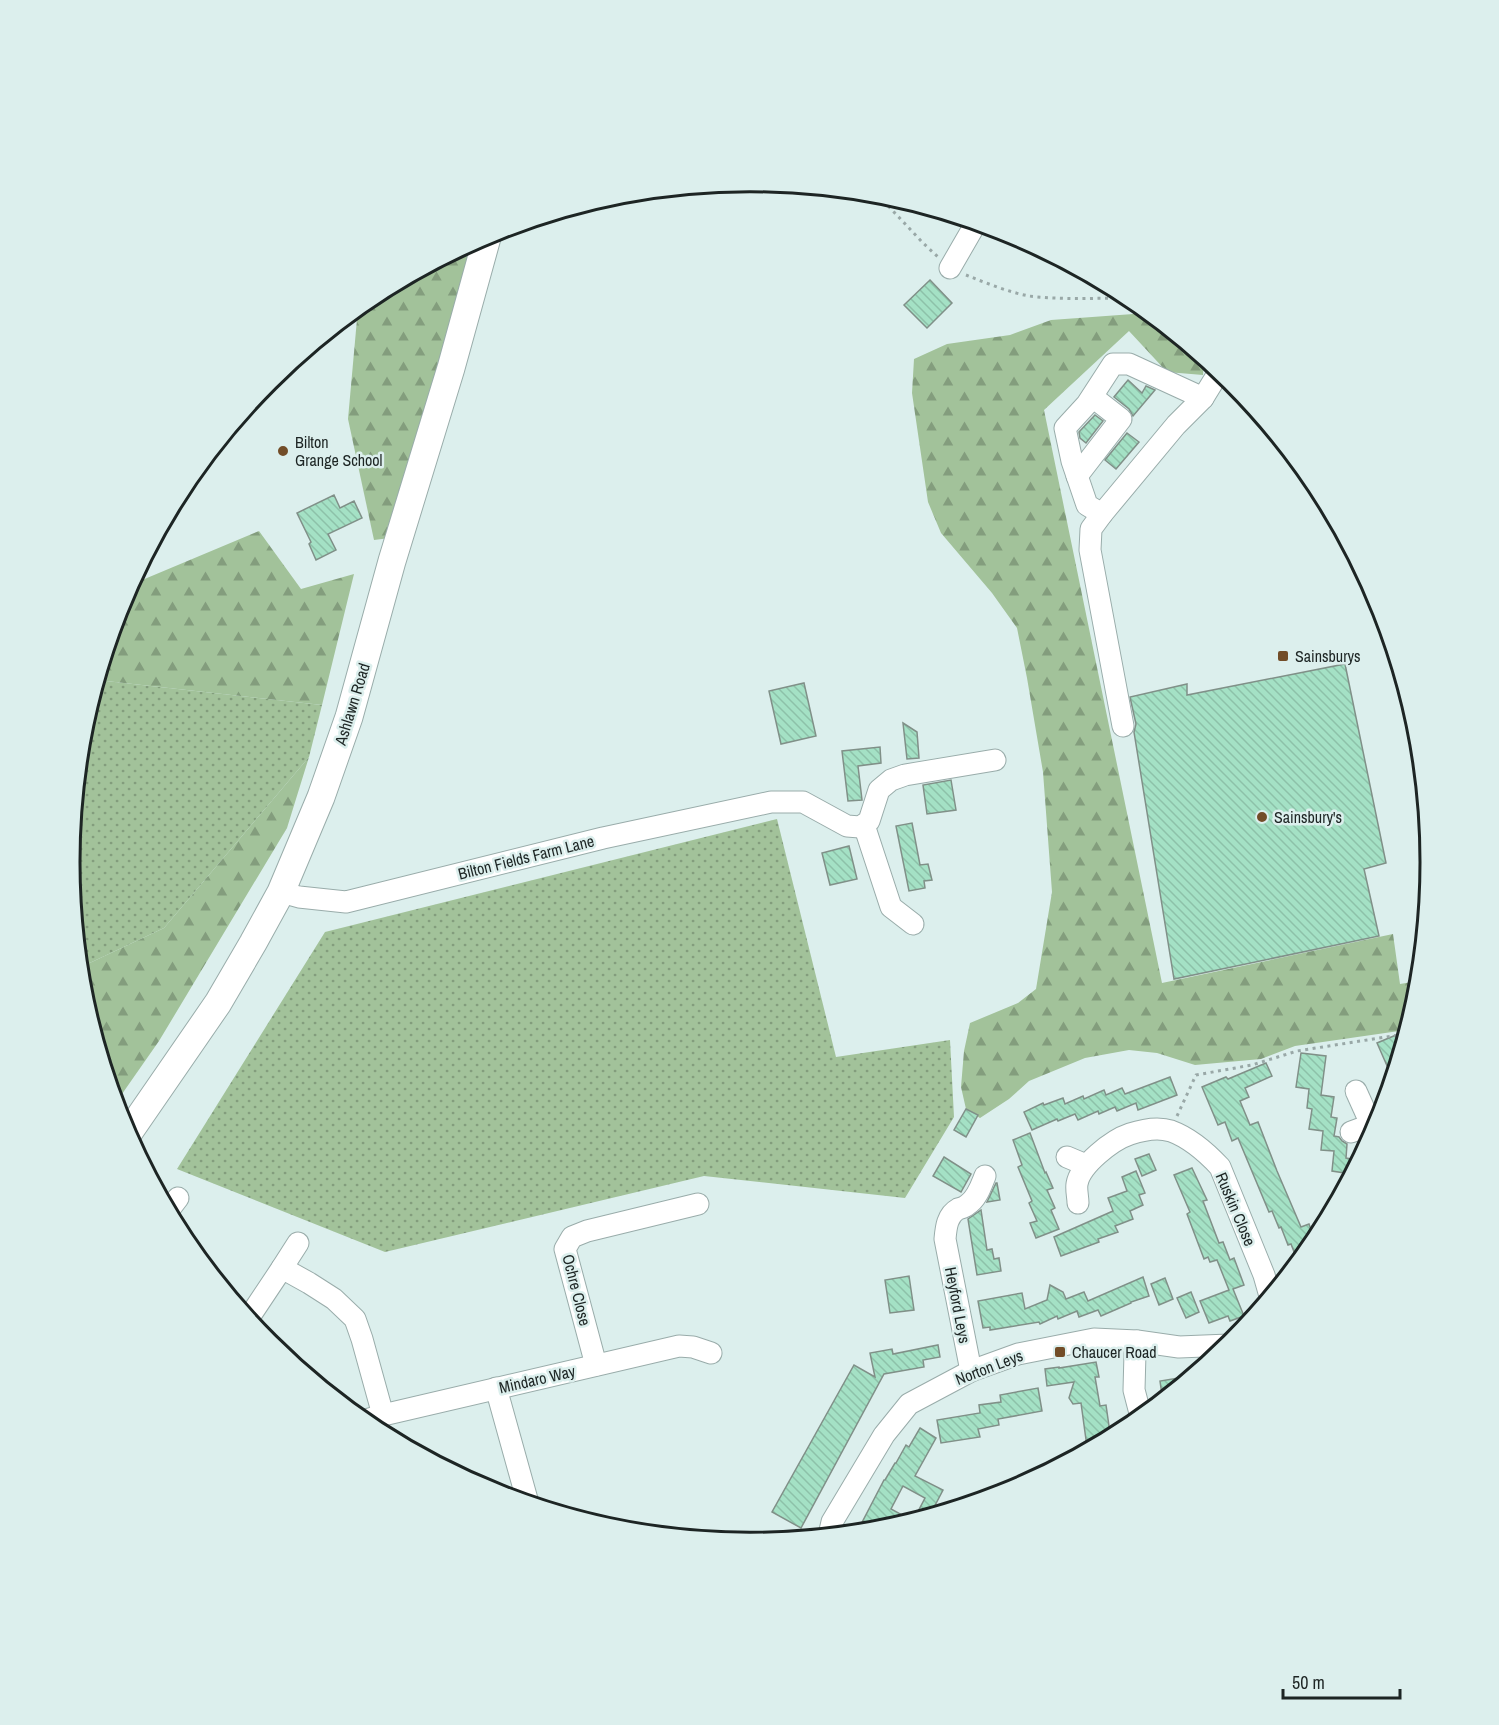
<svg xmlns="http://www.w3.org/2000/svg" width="1499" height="1725" font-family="'Archivo Narrow',sans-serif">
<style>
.grass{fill:url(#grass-dots)}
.forest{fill:url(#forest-firs)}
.building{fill:url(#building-back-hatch);stroke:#809088;stroke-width:1.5}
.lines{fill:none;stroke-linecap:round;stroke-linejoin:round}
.minor-casing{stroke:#99acaa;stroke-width:23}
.major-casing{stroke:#99acaa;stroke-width:29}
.path{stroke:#99a8a7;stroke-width:3;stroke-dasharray:3 4.5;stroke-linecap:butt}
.minor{stroke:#fff;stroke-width:21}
.major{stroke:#fff;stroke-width:27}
.poi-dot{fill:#724d28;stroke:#dcefed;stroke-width:2}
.labels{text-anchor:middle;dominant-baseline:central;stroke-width:5;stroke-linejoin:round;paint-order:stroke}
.poi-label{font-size:16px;fill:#1d2524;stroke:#dcefed;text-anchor:start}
.street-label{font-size:16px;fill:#1d2524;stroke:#dcefed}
.rim{fill:none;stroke:#1d2524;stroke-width:3}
</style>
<defs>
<pattern id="grass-dots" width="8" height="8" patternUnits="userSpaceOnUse" patternTransform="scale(1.5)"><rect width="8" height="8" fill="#a2c29a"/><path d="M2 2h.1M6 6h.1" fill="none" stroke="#839d7d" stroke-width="1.8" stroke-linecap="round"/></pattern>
<pattern id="forest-firs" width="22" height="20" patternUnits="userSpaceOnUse" patternTransform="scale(1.5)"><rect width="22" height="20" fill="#a2c29a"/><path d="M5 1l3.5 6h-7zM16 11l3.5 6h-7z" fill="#839d7d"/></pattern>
<pattern id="building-back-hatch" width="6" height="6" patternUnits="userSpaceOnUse" patternTransform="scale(1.5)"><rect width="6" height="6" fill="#a4e1c5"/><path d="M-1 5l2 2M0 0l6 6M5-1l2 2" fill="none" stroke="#8dc1a9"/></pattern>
</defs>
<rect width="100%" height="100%" fill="#dcefed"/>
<g class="grass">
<path d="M 97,680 L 322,705 L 309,757 L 164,928 L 79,968 L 69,862 L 73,818 L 77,812 L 82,774 L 78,773 L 82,729 Z"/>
<path d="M 777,819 L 836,1057 L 950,1040 L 954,1117 L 905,1198 L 704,1176 L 385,1252 L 177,1169 L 325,932 Z"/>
</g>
<g class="forest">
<path d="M 475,241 L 390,538 L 374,540 L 348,419 L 358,308 L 372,296 Z"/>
<path d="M 1147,313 L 1204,359 L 1203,375 L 1167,372 L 1129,331 L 1044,410 L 1162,983 L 1393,934 L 1400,984 L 1418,981 L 1417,996 L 1406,1030 L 1295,1046 L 1261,1059 L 1195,1065 L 1157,1053 L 1129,1050 L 1085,1058 L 1029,1081 L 1009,1099 L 980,1118 L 966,1109 L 961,1087 L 964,1051 L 970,1023 L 1018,1003 L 1036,989 L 1052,892 L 1043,772 L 1027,678 L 1017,628 L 992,593 L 941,533 L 928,502 L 912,393 L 914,359 L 947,344 L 1010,335 L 1051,320 Z"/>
<path d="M 259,531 L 301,589 L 354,574 L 322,705 L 97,680 L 121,602 L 132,582 L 135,583 Z"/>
<path d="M 309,757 L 287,828 L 159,1041 L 115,1104 L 82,995 L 79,968 L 164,928 Z"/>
</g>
<g class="building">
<path d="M 930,280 L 952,303 L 927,328 L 904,305 Z"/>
<path d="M 1128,380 L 1142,393 L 1146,386 L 1155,390 L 1133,416 L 1129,409 L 1114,397 Z"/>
<path d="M 1095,415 L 1103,421 L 1086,443 L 1080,438 L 1079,432 Z"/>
<path d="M 1127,433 L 1139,442 L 1116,469 L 1105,460 Z"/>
<path d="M 334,495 L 340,508 L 354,501 L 362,518 L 328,534 L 336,550 L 316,560 L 309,544 L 311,542 L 297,513 Z"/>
<path d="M 1345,664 L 1386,863 L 1364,869 L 1379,936 L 1174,979 L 1134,732 L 1136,724 L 1130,697 L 1187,684 L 1187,695 Z"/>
<path d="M 804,683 L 816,736 L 781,744 L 769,691 Z"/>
<path d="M 903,723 L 917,732 L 919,758 L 907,759 Z"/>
<path d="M 880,747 L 881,763 L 858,766 L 862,800 L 848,801 L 842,751 Z"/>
<path d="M 951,780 L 956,810 L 927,814 L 923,785 Z"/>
<path d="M 912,823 L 920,865 L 928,864 L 932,880 L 924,881 L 925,888 L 909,891 L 896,826 Z"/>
<path d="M 849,846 L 857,879 L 830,885 L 822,853 Z"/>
<path d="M 1396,1035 L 1401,1047 L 1392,1077 L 1377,1043 Z"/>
<path d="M 1301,1053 L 1326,1056 L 1321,1095 L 1334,1097 L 1331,1117 L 1337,1118 L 1334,1136 L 1339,1137 L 1342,1141 L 1347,1144 L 1346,1158 L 1358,1160 L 1351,1174 L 1332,1171 L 1334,1151 L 1321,1150 L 1323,1131 L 1309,1129 L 1312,1109 L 1307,1108 L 1309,1089 L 1296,1087 Z"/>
<path d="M 1266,1063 L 1272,1076 L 1245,1088 L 1249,1097 L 1240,1101 L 1250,1125 L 1258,1122 L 1277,1171 L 1301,1227 L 1309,1224 L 1315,1241 L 1298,1262 L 1291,1244 L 1288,1245 L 1281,1227 L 1279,1228 L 1272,1211 L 1269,1212 L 1238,1138 L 1232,1141 L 1225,1122 L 1218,1125 L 1202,1087 L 1226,1077 L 1228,1079 Z"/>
<path d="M 1170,1077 L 1177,1095 L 1138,1110 L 1136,1103 L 1117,1111 L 1115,1107 L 1099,1114 L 1098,1111 L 1078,1120 L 1075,1114 L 1058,1121 L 1057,1119 L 1032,1130 L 1024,1112 L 1043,1103 L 1044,1105 L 1063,1098 L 1065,1104 L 1083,1096 L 1084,1099 L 1104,1090 L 1106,1095 L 1122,1088 L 1125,1094 Z"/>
<path d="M 966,1109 L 978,1115 L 966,1137 L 954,1130 Z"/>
<path d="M 1030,1133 L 1045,1173 L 1046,1172 L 1053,1188 L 1047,1190 L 1055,1208 L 1051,1210 L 1059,1229 L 1036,1238 L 1030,1223 L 1037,1221 L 1029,1203 L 1032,1201 L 1018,1167 L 1022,1165 L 1013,1140 Z"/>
<path d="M 1149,1154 L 1156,1170 L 1142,1176 L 1135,1159 Z"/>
<path d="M 944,1157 L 971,1174 L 961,1192 L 933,1176 Z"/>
<path d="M 1192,1168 L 1207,1200 L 1203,1201 L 1219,1243 L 1223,1242 L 1230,1260 L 1234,1258 L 1244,1285 L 1233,1289 L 1244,1316 L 1230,1321 L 1228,1316 L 1209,1323 L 1200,1301 L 1229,1290 L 1217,1260 L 1210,1262 L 1208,1257 L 1204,1259 L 1187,1214 L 1190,1212 L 1174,1175 Z"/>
<path d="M 1136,1171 L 1145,1193 L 1139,1195 L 1143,1205 L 1130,1211 L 1133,1219 L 1115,1226 L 1118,1232 L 1098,1239 L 1099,1242 L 1061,1256 L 1054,1237 L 1113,1211 L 1108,1198 L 1127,1191 L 1122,1177 Z"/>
<path d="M 996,1183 L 997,1183 L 1000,1200 L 987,1202 Z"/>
<path d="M 981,1210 L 987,1250 L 992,1249 L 994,1259 L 999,1258 L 1001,1271 L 977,1275 L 968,1219 Z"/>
<path d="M 909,1276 L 914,1310 L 890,1313 L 885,1280 Z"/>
<path d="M 1143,1277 L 1149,1296 L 1131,1302 L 1131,1303 L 1101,1316 L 1098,1310 L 1079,1317 L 1077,1311 L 1058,1319 L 1057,1316 L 1040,1324 L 1039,1322 L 990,1330 L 990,1327 L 983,1328 L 978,1301 L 1022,1293 L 1025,1309 L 1047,1300 L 1050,1285 L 1063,1292 L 1066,1299 L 1084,1292 L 1088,1301 Z"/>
<path d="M 1165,1278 L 1173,1299 L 1159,1305 L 1151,1284 Z"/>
<path d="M 1191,1292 L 1199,1312 L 1186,1318 L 1177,1298 Z"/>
<path d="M 938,1345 L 940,1357 L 923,1360 L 924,1367 L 884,1374 L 801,1528 L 772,1512 L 854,1365 L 875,1377 L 870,1353 L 892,1349 L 893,1354 Z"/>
<path d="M 1096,1362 L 1099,1377 L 1095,1377 L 1100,1406 L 1106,1405 L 1110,1433 L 1107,1433 L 1107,1439 L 1095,1446 L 1087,1447 L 1081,1403 L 1073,1404 L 1069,1398 L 1074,1382 L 1047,1386 L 1045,1369 L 1059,1367 L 1059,1368 Z"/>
<path d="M 1191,1376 L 1170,1394 L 1162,1395 L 1160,1381 Z"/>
<path d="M 1038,1388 L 1042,1411 L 998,1419 L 999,1425 L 978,1429 L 980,1437 L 941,1443 L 937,1420 L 980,1413 L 979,1405 L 1001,1402 L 1000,1395 Z"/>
<path d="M 920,1428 L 936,1438 L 915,1476 L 943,1490 L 930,1515 L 913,1521 L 925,1498 L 903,1486 L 891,1509 L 913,1521 L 889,1528 L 883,1524 L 879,1530 L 857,1532 L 884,1480 L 885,1480 L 895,1463 L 896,1463 L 906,1445 L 909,1447 Z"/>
</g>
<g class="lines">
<defs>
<g id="minor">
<path d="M 950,268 L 976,223"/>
<path d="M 1077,476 L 1121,419 L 1094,398"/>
<path d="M 1102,514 L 1087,505 L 1072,461 L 1065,428 L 1087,404 L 1113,364 L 1129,364 L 1203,398"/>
<path d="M 1123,726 L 1090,550 L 1091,529 L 1102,514 L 1176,425 L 1203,398 L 1219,372"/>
<path d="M 864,825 L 891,907 L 913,924"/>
<path d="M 281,892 L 299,897 L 346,902 L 603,838 L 771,802 L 803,802 L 847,826 L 860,827 L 869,821 L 879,790 L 891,780 L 905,775 L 995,760"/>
<path d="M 1356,1091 L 1374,1131"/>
<path d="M 1351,1132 L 1370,1125"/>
<path d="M 1067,1157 L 1086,1165"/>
<path d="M 1078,1203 C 1078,1197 1076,1190 1077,1184 C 1080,1165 1112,1140 1130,1134 C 1142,1130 1159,1127 1171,1131 C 1190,1138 1207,1153 1220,1167 L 1264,1275 L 1270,1296"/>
<path d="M 168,1211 L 178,1198"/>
<path d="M 282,1268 L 298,1243"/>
<path d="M 248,1319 L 282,1268 L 309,1283 L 334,1299 L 355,1319 L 362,1339 L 383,1415"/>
<path d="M 1137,1341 L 1135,1353 L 1134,1390 L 1141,1417"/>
<path d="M 596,1365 L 565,1249 L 572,1237 L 587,1231 L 698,1204"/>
<path d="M 971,1371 L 945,1239 C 946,1228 947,1215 958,1209 C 961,1208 965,1207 967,1205 C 977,1199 981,1186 985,1176"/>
<path d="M 496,1388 L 528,1503"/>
<path d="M 362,1421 L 383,1415 L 679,1346 L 693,1347 L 711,1353"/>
<path d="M 829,1535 L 832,1522 L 884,1435 L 909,1404 L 971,1371 L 1018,1354 L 1094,1339 L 1137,1341 L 1179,1347 L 1229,1345"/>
</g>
<path id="major" d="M 127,1135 L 218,1003 L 253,943 L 281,892 L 321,797 L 349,717 L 392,561 L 451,368 L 488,234"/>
</defs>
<use href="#minor" class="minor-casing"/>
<use href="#major" class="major-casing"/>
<g class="path">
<path d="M 878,195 L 923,243 L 938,257"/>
<path d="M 966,275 C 986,283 1008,292 1029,296 C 1062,300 1096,298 1129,298"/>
<path d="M 1177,1116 L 1196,1075 L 1252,1065 L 1297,1051 L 1405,1034"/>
</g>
<use href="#minor" class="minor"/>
<use href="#major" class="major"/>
</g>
<g class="poi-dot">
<circle cx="283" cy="451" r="6"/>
<rect x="1277" y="650" width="12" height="12" rx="3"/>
<circle cx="1262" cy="817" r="6"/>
<rect x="1054" y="1346" width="12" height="12" rx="3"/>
</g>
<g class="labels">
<g class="poi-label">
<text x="295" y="442">Bilton<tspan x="295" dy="18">Grange School</tspan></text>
<text x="1295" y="656">Sainsburys</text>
<text x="1274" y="817">Sainsbury's</text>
<text x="1072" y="1352">Chaucer Road</text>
</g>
<g class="street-label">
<text transform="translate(352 704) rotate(-73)">Ashlawn Road</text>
<text transform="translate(526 857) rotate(-14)">Bilton Fields Farm Lane</text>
<text transform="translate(1236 1209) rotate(67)">Ruskin Close</text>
<text transform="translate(577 1290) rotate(76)">Ochre Close</text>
<text transform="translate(958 1305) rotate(79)">Heyford Leys</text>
<text transform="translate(989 1367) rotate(-21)">Norton Leys</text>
<text transform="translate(537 1379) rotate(-13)">Mindaro Way</text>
</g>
</g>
<path d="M0 0H1499V1725H0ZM80 862a670 670 0 1 1 1340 0a670 670 0 1 1-1340 0Z" fill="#dcefed" fill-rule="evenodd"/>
<path class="rim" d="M80 862a670 670 0 1 1 1340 0a670 670 0 1 1-1340 0Z"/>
<path d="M1283 1689v9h117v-9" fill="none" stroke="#1d2524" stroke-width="3"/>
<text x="1292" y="1689" font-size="18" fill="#1d2524" stroke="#dcefed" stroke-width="4.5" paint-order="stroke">50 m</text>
</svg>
